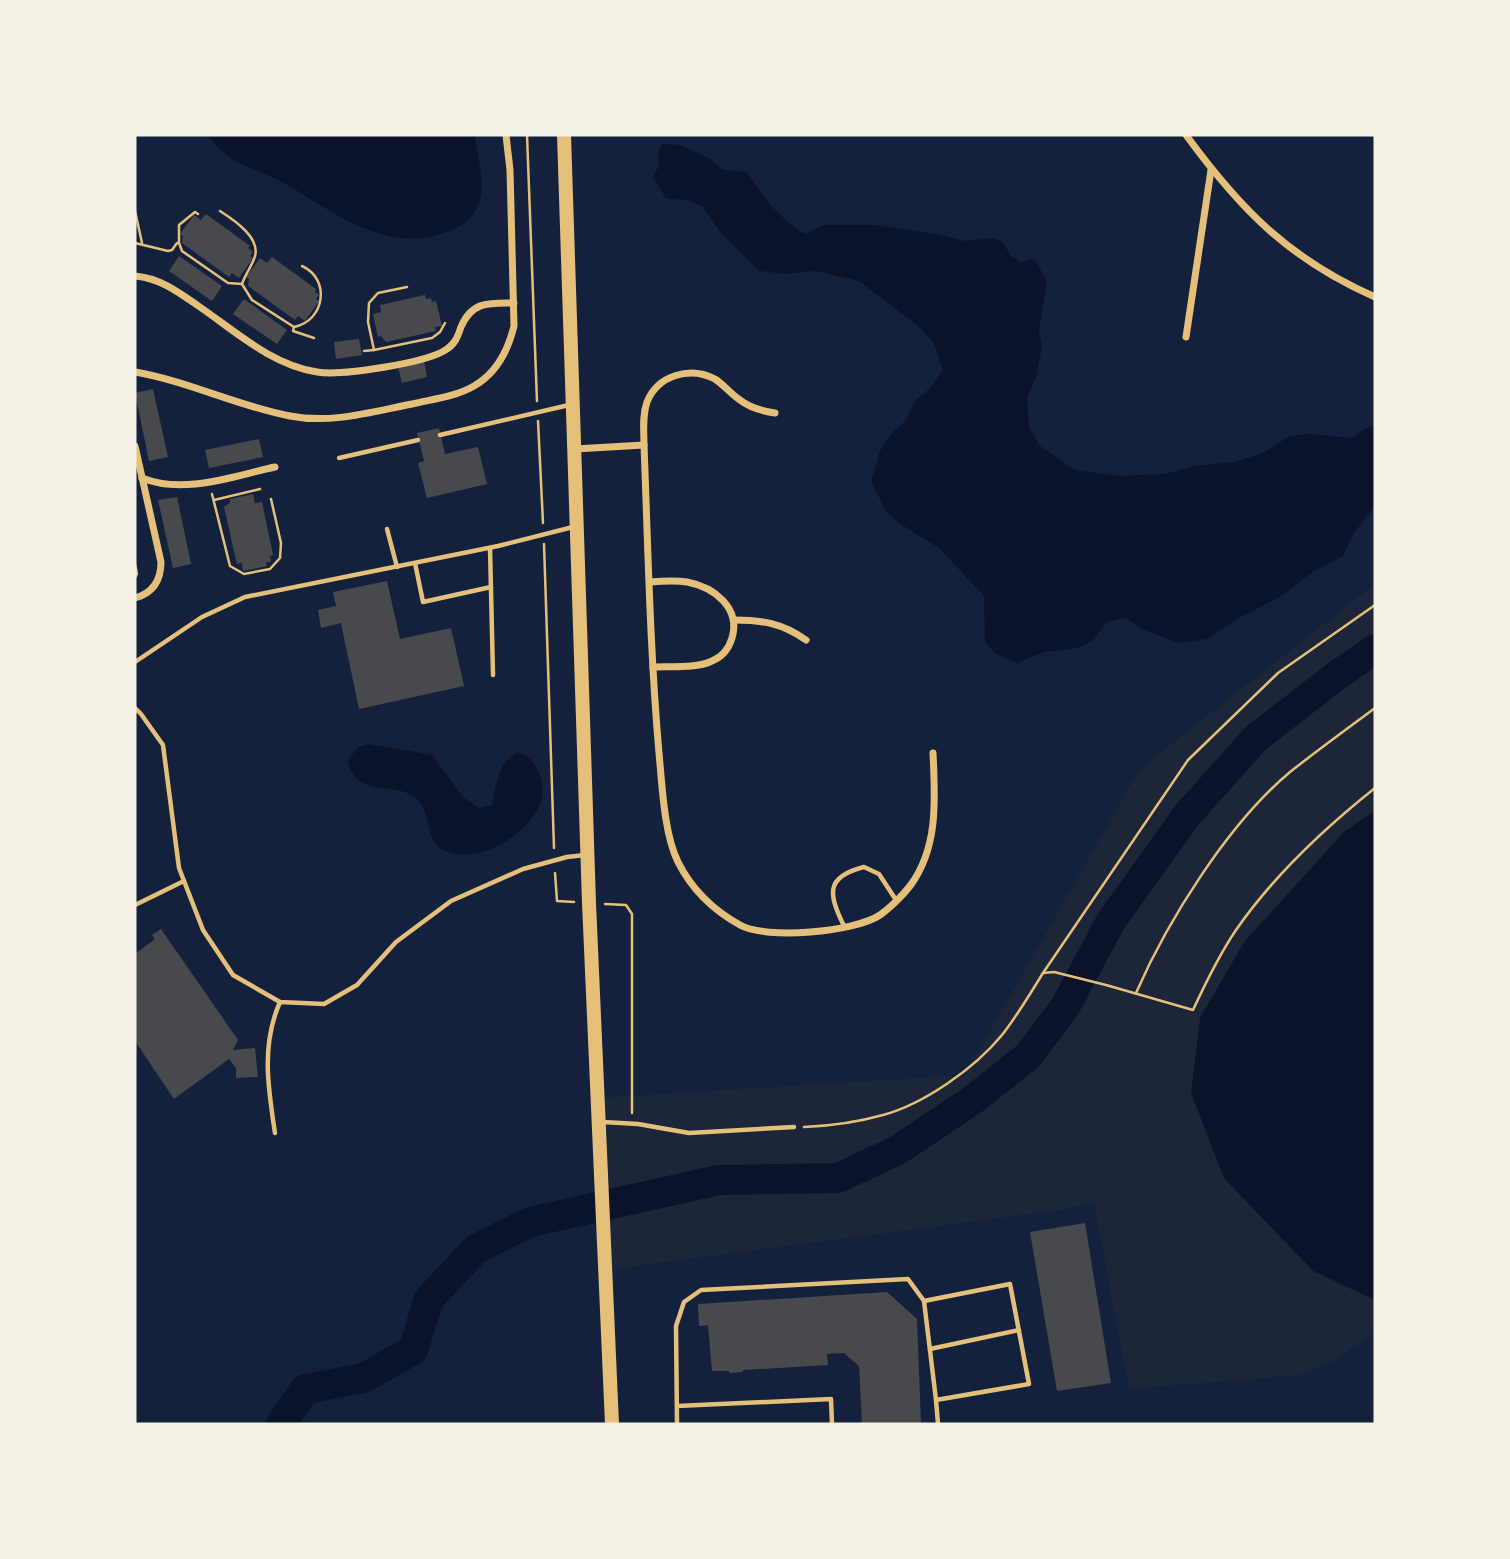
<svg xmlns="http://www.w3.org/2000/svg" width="1510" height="1559" font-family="Figtree,sans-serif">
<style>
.green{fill:#1d2539}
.water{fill:#0b132b}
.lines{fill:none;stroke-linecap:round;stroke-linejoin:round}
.river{stroke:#0b132b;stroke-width:30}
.building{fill:#48494c}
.path{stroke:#e5c07b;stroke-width:2.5}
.service{stroke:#e5c07b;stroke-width:4.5}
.minor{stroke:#e5c07b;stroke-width:7}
.trunk{stroke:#e5c07b;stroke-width:14}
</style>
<rect width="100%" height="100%" fill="#14213d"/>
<path class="green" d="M 1375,584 L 1375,1332 L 1331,1362 L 1298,1375 L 1129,1389 L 1094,1203 L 1059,1210 L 605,1270 L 597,1098 L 965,1075 L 1140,769 Z"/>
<g class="water">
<path d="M 207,135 L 475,135 C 477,158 488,186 477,208 C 470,222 457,229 444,233 C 382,254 332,210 282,182 C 264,172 241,167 225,154 C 218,149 213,141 207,135 Z"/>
<path d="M 662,144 L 680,145 L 709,158 L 723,170 L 747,172 C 763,197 778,218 805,234 L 824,225 L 875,225 L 936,234 L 966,241 L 992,238 L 1003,242 L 1010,255 L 1020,262 L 1035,259 L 1047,282 L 1039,331 L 1042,347 L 1036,377 L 1027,397 L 1029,427 L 1040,446 L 1075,470 L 1120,476 L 1165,474 L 1195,466 L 1235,462 L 1265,452 L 1289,436 L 1311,434 L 1352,438 L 1366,428 L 1375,426 L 1374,507 L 1354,533 L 1343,556 L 1314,571 L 1278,598 L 1237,619 L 1207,639 L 1179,643 L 1144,630 L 1126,618 L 1107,622 C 1087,652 1076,648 1045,652 C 1036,654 1027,659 1018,663 L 996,654 L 985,642 L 984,596 L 939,548 L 899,523 L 886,511 L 871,481 L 880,451 L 890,435 L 905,421 L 916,400 L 929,389 L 943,370 L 934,343 L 918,326 L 859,281 L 815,271 L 786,274 L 759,271 L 720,232 L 702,206 L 690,201 L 666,198 L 653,178 L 659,165 L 658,153 Z"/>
<path d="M 368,744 L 432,755 L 464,798 L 479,808 L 492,805 C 497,782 496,767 517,752 C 531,757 537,765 541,779 C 554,820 485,867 447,852 C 421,841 435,810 413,796 C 389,781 355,798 348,760 L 358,747 Z"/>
<path d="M 1375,811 L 1375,1300 L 1313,1271 L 1224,1178 L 1191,1093 L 1200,1018 L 1244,942 L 1345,831 Z"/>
</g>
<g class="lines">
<path class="river" d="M 281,1424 L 305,1389 L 364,1378 L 413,1350 L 429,1299 L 476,1249 L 530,1222 L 719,1180 L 838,1178 L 898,1150 L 974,1099 L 1028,1056 L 1065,1007 L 1111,921 L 1187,815 L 1256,738 L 1336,676 L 1375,649"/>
</g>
<g class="building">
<path d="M 206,214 L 250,246 L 248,248 L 253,252 L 250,256 L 253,258 L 239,278 L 232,273 L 229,277 L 182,243 L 183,236 L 180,234 L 194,215 L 201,220 Z"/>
<path d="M 179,256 L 222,286 L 212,301 L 169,271 Z"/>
<path d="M 272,257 L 316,289 L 315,292 L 319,295 L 316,299 L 319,301 L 305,321 L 298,316 L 295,320 L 248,286 L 249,279 L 246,277 L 260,258 L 267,263 Z"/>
<path d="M 425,295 L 426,299 L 431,298 L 432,302 L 436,301 L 442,326 L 435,327 L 436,331 L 386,342 L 381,336 L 378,337 L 373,314 L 381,312 L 380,305 Z"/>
<path d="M 244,299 L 287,330 L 277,344 L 233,314 Z"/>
<path d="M 359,339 L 362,355 L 336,359 L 334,342 Z"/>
<path d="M 424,361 L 427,377 L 402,383 L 398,367 Z"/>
<path d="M 153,389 L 168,457 L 149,461 L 135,393 Z"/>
<path d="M 439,428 L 445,454 L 478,447 L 487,484 L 427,498 L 418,463 L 424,461 L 417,433 Z"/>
<path d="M 259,439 L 263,457 L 209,468 L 205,450 Z"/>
<path d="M 253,494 L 255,503 L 262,502 L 273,555 L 270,556 L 271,562 L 266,562 L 267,566 L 243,571 L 242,563 L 237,564 L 224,507 L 230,503 L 230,499 Z"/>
<path d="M 177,497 L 191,564 L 173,568 L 158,500 Z"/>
<path d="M 387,581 L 400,639 L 451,628 L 464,686 L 359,709 L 341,623 L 321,628 L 318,610 L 336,606 L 333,592 Z"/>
<path d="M 161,929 L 238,1040 L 233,1050 L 255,1048 L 258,1077 L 236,1078 L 236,1068 L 229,1059 L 174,1099 L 135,1041 L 135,954 L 155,939 L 152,935 Z"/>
<path d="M 1085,1223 L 1111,1383 L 1057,1391 L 1030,1232 Z"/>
<path d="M 887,1292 L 917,1319 L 921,1424 L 862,1424 L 859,1366 L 844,1353 L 827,1354 L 828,1365 L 743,1370 L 743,1372 L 730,1373 L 729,1371 L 712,1371 L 708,1325 L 699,1326 L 698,1304 Z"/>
</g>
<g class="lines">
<g class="path">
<path d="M 527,135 L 537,401"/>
<path d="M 135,211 L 142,243"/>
<path d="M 220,211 C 234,220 263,239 254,259 C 251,267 245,275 242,284 L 252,300 L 294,327"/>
<path d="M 198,214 L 195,212 L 179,225 L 179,243 L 182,251 L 228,283 L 242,284"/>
<path d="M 135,243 L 168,251 L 172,250 L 177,243"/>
<path d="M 302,266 C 331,279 325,321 294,327 L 293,331 L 314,338"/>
<path d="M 407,287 L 378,293 L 369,303 L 368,322 L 374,350 L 432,338 L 440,332 L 445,323"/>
<path d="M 364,351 L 374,350"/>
<path d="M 538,421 L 543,523"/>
<path d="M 212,494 L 230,566 L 244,574 L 270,569 L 280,558 L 281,543 L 271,499"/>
<path d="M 214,500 L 260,489"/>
<path d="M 544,544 L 554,848"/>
<path d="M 135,564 L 137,574 L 135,578"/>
<path d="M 555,873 L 557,901 L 574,902"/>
<path d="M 605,904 L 626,905 L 632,914 L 632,1113"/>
<path d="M 1043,973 L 1188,760 L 1278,673 L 1375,605"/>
<path d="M 1136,993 C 1168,920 1228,824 1290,772 C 1318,750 1347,729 1375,708"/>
<path d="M 804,1127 C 830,1126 858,1122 883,1115 C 924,1104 975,1068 1002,1035 C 1017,1016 1030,994 1043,973 L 1054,972 L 1106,985 L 1193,1010 C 1206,982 1219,955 1236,930 C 1272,878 1326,827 1375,788"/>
</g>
<g class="service">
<path d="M 440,435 L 569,405"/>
<path d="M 339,458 L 418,440"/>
<path d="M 387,529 L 397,567"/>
<path d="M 490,548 L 493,675"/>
<path d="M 415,563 L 423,602 L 491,587"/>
<path d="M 135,662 L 202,617 L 245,597 L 498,546 L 573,527"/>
<path d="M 135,708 L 141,714 L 163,745 L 179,868 L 203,930 L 233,975 L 280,1002 L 324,1004 L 357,985 L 396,942 L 451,901 L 523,869 L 567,857 L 585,855"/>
<path d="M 135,905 L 184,881"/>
<path d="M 844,926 C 829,895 824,877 864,867 L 879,874 L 896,900"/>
<path d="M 603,1122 L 638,1124 L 689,1133 L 794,1127"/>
<path d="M 275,1133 C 268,1087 261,1045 280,1002"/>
<path d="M 924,1301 L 936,1400"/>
<path d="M 930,1349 L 1019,1330"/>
<path d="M 677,1406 L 831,1399 L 832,1424"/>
<path d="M 677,1424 L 676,1326 L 684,1302 L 701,1290 L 908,1279 L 924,1301 L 1010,1284 L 1029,1384 L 936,1400 L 938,1424"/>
</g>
<g class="minor">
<path d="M 1186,135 C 1241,210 1289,259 1375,297"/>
<path d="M 135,276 C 159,278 177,291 197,305 C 234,330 271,365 317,372 C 341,376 428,363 447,349 C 455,344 458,336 461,327 C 472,301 489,303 514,303"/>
<path d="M 1186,337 L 1211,170"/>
<path d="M 135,372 C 188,381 237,406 290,416 C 331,424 371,412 412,404 C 433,399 455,397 474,386 C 497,373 508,351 514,326 L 510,170 L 506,135"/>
<path d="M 775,413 C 762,411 750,408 740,400 C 731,394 724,385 715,379 C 690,366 658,375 647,402 C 642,416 644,431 644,445 C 648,548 650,651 659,753 C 662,784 664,834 678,862 C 692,890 713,910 740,925 C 766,940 855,932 880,915 C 890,908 903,895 910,886 C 939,847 935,798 933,753"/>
<path d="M 135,446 L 161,562 C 161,581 153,593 135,598"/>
<path d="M 575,449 L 644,445"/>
<path d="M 142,478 C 184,495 233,476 275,467"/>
<path d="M 650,582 C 662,581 675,580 687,582 C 714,587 741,608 732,638 C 729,648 722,657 712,661 C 695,669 671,666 653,667"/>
<path d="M 734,620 C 762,620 782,623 806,640"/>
</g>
<path class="trunk" d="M 564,135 L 589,903 L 612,1424"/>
</g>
<rect width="1510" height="1559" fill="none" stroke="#f6f1e7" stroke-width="273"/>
</svg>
